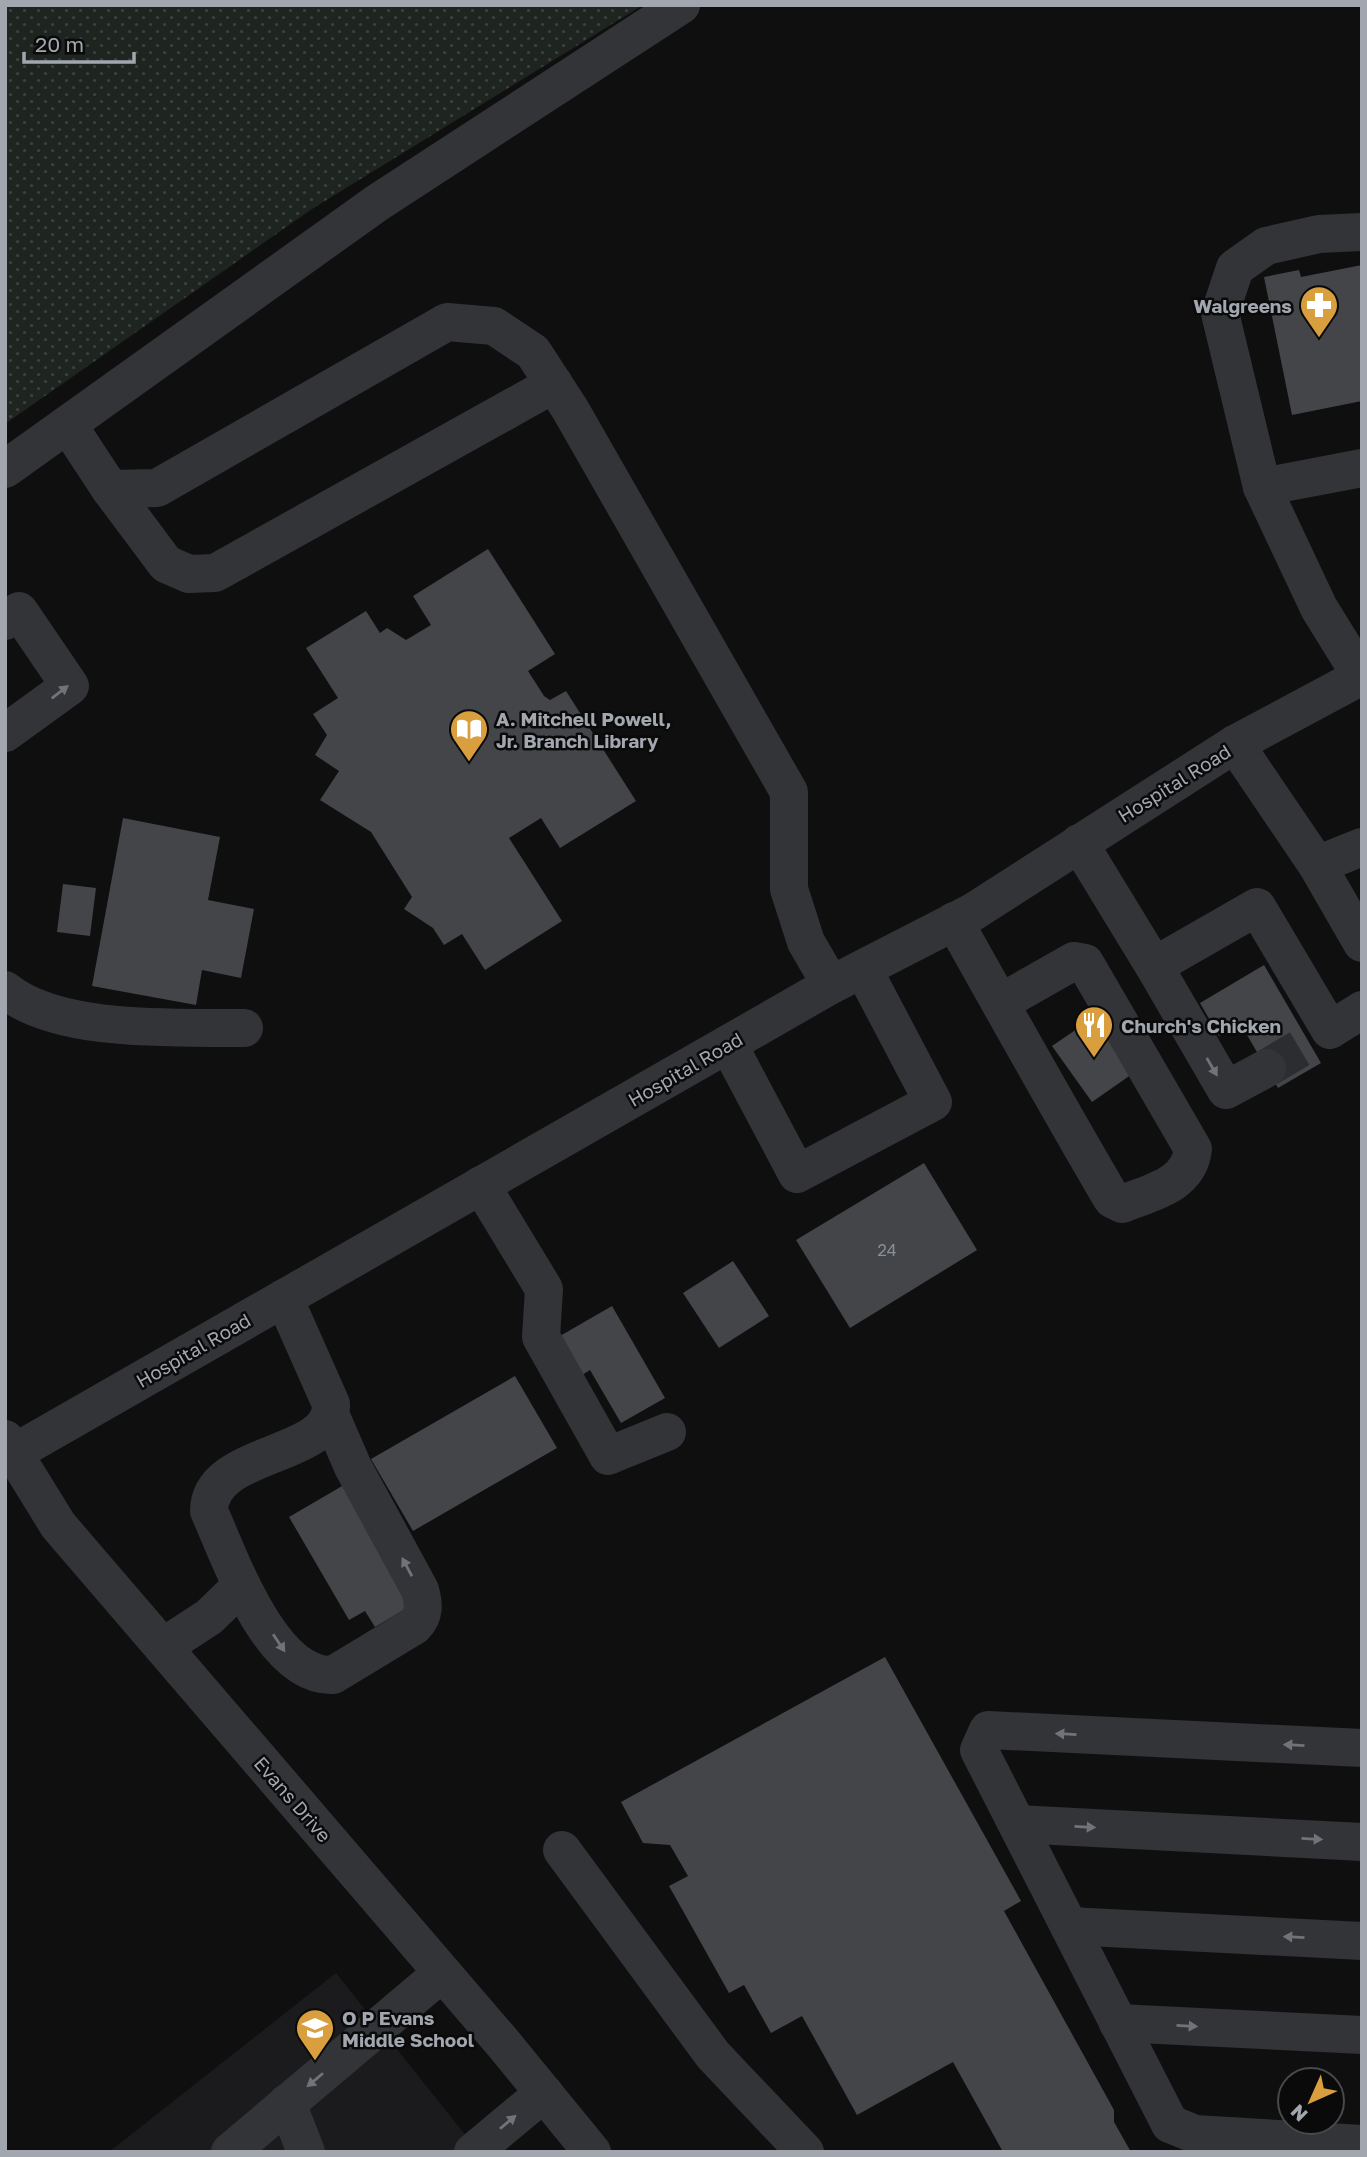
<svg xmlns="http://www.w3.org/2000/svg" width="1367" height="2157" font-family="'Golos Text',sans-serif">
<style>
.built{fill:#1b1b1d}
.park{fill:url(#park-dots)}
.building{fill:#434548}
.lines{fill:none;stroke-linecap:round;stroke-linejoin:round}
.minor-tunnel{stroke:#2c2d30;stroke-width:38;stroke-dasharray:38 19;stroke-linecap:butt}
.minor{stroke:#333437;stroke-width:38}
.oneway{fill:#707379}
.labels{text-anchor:middle;dominant-baseline:central;stroke-width:5;stroke-linejoin:round;paint-order:stroke}
.number-label{font-size:16px;fill:#8a8e95}
.poi-label{font-size:19px;font-weight:bold;fill:#a2a7af;stroke:#0a0a0b;text-anchor:start}
.street-label{font-size:19px;fill:#a2a7af;stroke:#0a0a0b}
</style>
<defs>
<pattern id="park-dots" width="8" height="8" patternUnits="userSpaceOnUse" patternTransform="scale(1.75)"><rect width="8" height="8" fill="#1e241f"/><path d="M2 2h.1M6 6h.1" fill="none" stroke="#3c413d" stroke-width="1.8" stroke-linecap="round"/></pattern>
</defs>
<rect width="100%" height="100%" fill="#0f0f10"/>
<path class="built" d="M 336,1973 L 479,2152 L 109,2152 Z"/>
<path class="park" d="M 5,5 L 643,5 L 312,209 L 5,424 Z"/>
<g class="building">
<path d="M 1362,265 L 1362,401 L 1292,415 L 1264,277 L 1299,270 L 1301,277 Z"/>
<path d="M 488,549 L 555,654 L 528,671 L 544,696 L 550,700 L 566,691 L 636,801 L 560,848 L 541,818 L 509,838 L 562,921 L 485,970 L 462,934 L 444,945 L 433,928 L 404,909 L 412,897 L 371,832 L 320,800 L 339,771 L 315,755 L 327,735 L 313,714 L 338,698 L 306,648 L 366,611 L 380,633 L 387,628 L 406,640 L 431,625 L 413,596 Z"/>
<path d="M 123,818 L 220,837 L 208,900 L 254,909 L 241,978 L 202,970 L 196,1005 L 92,986 Z"/>
<path d="M 63,884 L 96,888 L 90,936 L 57,932 Z"/>
<path d="M 1264,965 L 1321,1063 L 1278,1088 L 1240,1023 L 1219,1036 L 1200,1003 Z"/>
<path d="M 1096,1016 L 1135,1072 L 1092,1102 L 1052,1046 Z"/>
<path d="M 924,1163 L 977,1250 L 850,1328 L 796,1240 Z"/>
<path d="M 733,1261 L 769,1316 L 719,1348 L 683,1293 Z"/>
<path d="M 612,1306 L 665,1398 L 621,1423 L 590,1370 L 576,1379 L 553,1340 Z"/>
<path d="M 515,1376 L 557,1448 L 413,1531 L 371,1459 Z"/>
<path d="M 349,1482 L 419,1601 L 375,1627 L 365,1611 L 349,1620 L 289,1517 Z"/>
<path d="M 885,1657 L 1021,1901 L 1004,1911 L 1114,2110 L 1114,2122 L 1131,2152 L 1003,2152 L 953,2062 L 857,2115 L 802,2016 L 771,2033 L 744,1985 L 729,1993 L 669,1886 L 688,1876 L 670,1845 L 643,1843 L 621,1802 Z"/>
</g>
<g class="lines">
<path class="minor-tunnel" d="M 1267,1068 L 1309,1043"/>
<g class="minor">
<path d="M 1362,232 L 1319,234 L 1266,246 L 1235,268 L 1220,313 L 1262,487 L 1362,468"/>
<path d="M 68,425 L 110,489 L 157,488 L 447,322 L 494,326 L 533,352 L 570,409 L 789,792 L 789,889 L 806,942 L 831,985"/>
<path d="M 5,469 L 377,203 L 681,5"/>
<path d="M 1262,487 L 1319,608 L 1361,676"/>
<path d="M 110,489 L 166,564 L 189,574 L 215,573 L 554,384"/>
<path d="M 5,621 L 19,611 L 70,686 L 5,733"/>
<path d="M 1235,744 L 1317,865 L 1362,943"/>
<path d="M 1079,843 L 1154,966 L 1257,907 L 1330,1030 L 1362,1010"/>
<path d="M 1317,865 L 1362,847"/>
<path d="M 954,921 C 1006,1014 1058,1107 1112,1199 L 1122,1204 C 1152,1192 1189,1185 1193,1149 L 1085,963 L 1074,961 L 1000,1003"/>
<path d="M 1154,966 L 1226,1090 L 1267,1068"/>
<path d="M 5,990 C 59,1034 177,1027 244,1028"/>
<path d="M 728,1044 L 797,1174 L 933,1102 L 863,969"/>
<path d="M 481,1185 L 544,1289 L 541,1337 L 608,1456 L 667,1432"/>
<path d="M 284,1298 L 331,1404 C 334,1459 209,1449 209,1511 C 230,1558 271,1678 333,1675 L 414,1626 C 425,1615 424,1604 420,1590 L 353,1467 L 330,1414"/>
<path d="M 5,1439 L 58,1525 L 502,2042 L 592,2152"/>
<path d="M 5,1458 L 831,985 L 973,912 L 1235,744 L 1362,676"/>
<path d="M 163,1647 L 209,1617 L 240,1587"/>
<path d="M 1362,1748 L 988,1730 L 979,1750 L 1170,2124 L 1195,2134 L 1362,2144"/>
<path d="M 1017,1824 L 1362,1842"/>
<path d="M 562,1850 L 713,2055 L 805,2152"/>
<path d="M 1069,1926 L 1362,1941"/>
<path d="M 1118,2023 L 1362,2035"/>
<path d="M 287,2103 L 306,2152"/>
<path d="M 230,2152 L 442,1973"/>
<path d="M 473,2152 L 544,2093"/>
</g>
</g>
<defs><path id="oneway-solid" d="M-6-.8H1V-3.2L6.5 0L1 3.2V.8H-6Z" transform="scale(1.75)"/></defs>
<g class="oneway">
<use href="#oneway-solid" transform="translate(60 692) rotate(-38)"/>
<use href="#oneway-solid" transform="translate(1212 1067) rotate(60)"/>
<use href="#oneway-solid" transform="translate(407 1567) rotate(-118)"/>
<use href="#oneway-solid" transform="translate(279 1643) rotate(56)"/>
<use href="#oneway-solid" transform="translate(1066 1734) rotate(-177)"/>
<use href="#oneway-solid" transform="translate(1294 1745) rotate(-177)"/>
<use href="#oneway-solid" transform="translate(1085 1827) rotate(3)"/>
<use href="#oneway-solid" transform="translate(1312 1839) rotate(3)"/>
<use href="#oneway-solid" transform="translate(1294 1937) rotate(-177)"/>
<use href="#oneway-solid" transform="translate(1187 2026) rotate(3)"/>
<use href="#oneway-solid" transform="translate(315 2080) rotate(140)"/>
<use href="#oneway-solid" transform="translate(508 2122) rotate(-40)"/>
</g>
<defs>
<symbol id="pharmacy-pin" viewBox="-11 -11 22 30"><path d="M0 17L-7.5 6A9.5 9.5 0 1 1 7.5 6Z" fill="#d99e3e" stroke="#0a0a0b"/><path d="M-2-6h4v4h4v4h-4v4h-4v-4h-4v-4h4Z" fill="#fff"/></symbol>
<symbol id="library-pin" viewBox="-11 -11 22 30"><path d="M0 17L-7.5 6A9.5 9.5 0 1 1 7.5 6Z" fill="#d99e3e" stroke="#0a0a0b"/><path d="M-6-4Q-3-5.5-.7-3.5V5Q-3 3-6 4ZM6-4Q3-5.5 .7-3.5V5Q3 3 6 4Z" fill="#fff"/></symbol>
<symbol id="restaurant-pin" viewBox="-11 -11 22 30"><path d="M0 17L-7.5 6A9.5 9.5 0 1 1 7.5 6Z" fill="#d99e3e" stroke="#0a0a0b"/><path d="M-5-6h1v4h1v-4h1v4h1v-4h1v5L-1.5 .5V6h-2V.5L-5-1ZM5-6V6H3V1.5H1.5Q1.5-4 5-6Z" fill="#fff"/></symbol>
<symbol id="school-pin" viewBox="-11 -11 22 30"><path d="M0 17L-7.5 6A9.5 9.5 0 1 1 7.5 6Z" fill="#d99e3e" stroke="#0a0a0b"/><path d="M0-5L7-2L0 1L-7-2ZM-4 1L0 2.5L4 1V4Q0 6-4 4Z" fill="#fff"/></symbol>
</defs>
<g fill-rule="evenodd">
<use href="#pharmacy-pin" x="1297" y="283" width="44" height="60"/>
<use href="#library-pin" x="447" y="707" width="44" height="60"/>
<use href="#restaurant-pin" x="1072" y="1003" width="44" height="60"/>
<use href="#school-pin" x="293" y="2006" width="44" height="60"/>
</g>
<g class="labels">
<g class="number-label">
<text x="887" y="1250">24</text>
</g>
<g class="poi-label">
<text x="1292" y="305" text-anchor="end">Walgreens</text>
<text x="496" y="718">A. Mitchell Powell,<tspan x="496" dy="22">Jr. Branch Library</tspan></text>
<text x="1121" y="1025">Church's Chicken</text>
<text x="342" y="2017">O P Evans<tspan x="342" dy="22">Middle School</tspan></text>
</g>
<g class="street-label">
<text transform="translate(1174 783) rotate(-32)">Hospital Road</text>
<text transform="translate(685 1069) rotate(-30)">Hospital Road</text>
<text transform="translate(193 1350) rotate(-30)">Hospital Road</text>
<text transform="translate(293 1799) rotate(49)">Evans Drive</text>
</g>
</g>
<rect width="1367" height="2157" fill="none" stroke="#a2a7af" stroke-width="14"/>
<g transform="translate(1311 2101) rotate(225)"><circle r="33" fill="#0a0a0b" stroke="#47494d" stroke-width="2"/>
<path d="M0-5L12 26L0 18L-12 26Z" fill="#d99e3e"/>
<text y="-10" font-size="19" font-weight="bold" text-anchor="middle" fill="#a2a7af">N</text>
</g>
<path d="M24 52v10h110v-10" fill="none" stroke="#a2a7af" stroke-width="3.5"/>
<text x="35" y="52" font-size="21" fill="#a2a7af" stroke="#0a0a0b" stroke-width="5" paint-order="stroke">20 m</text>
</svg>
